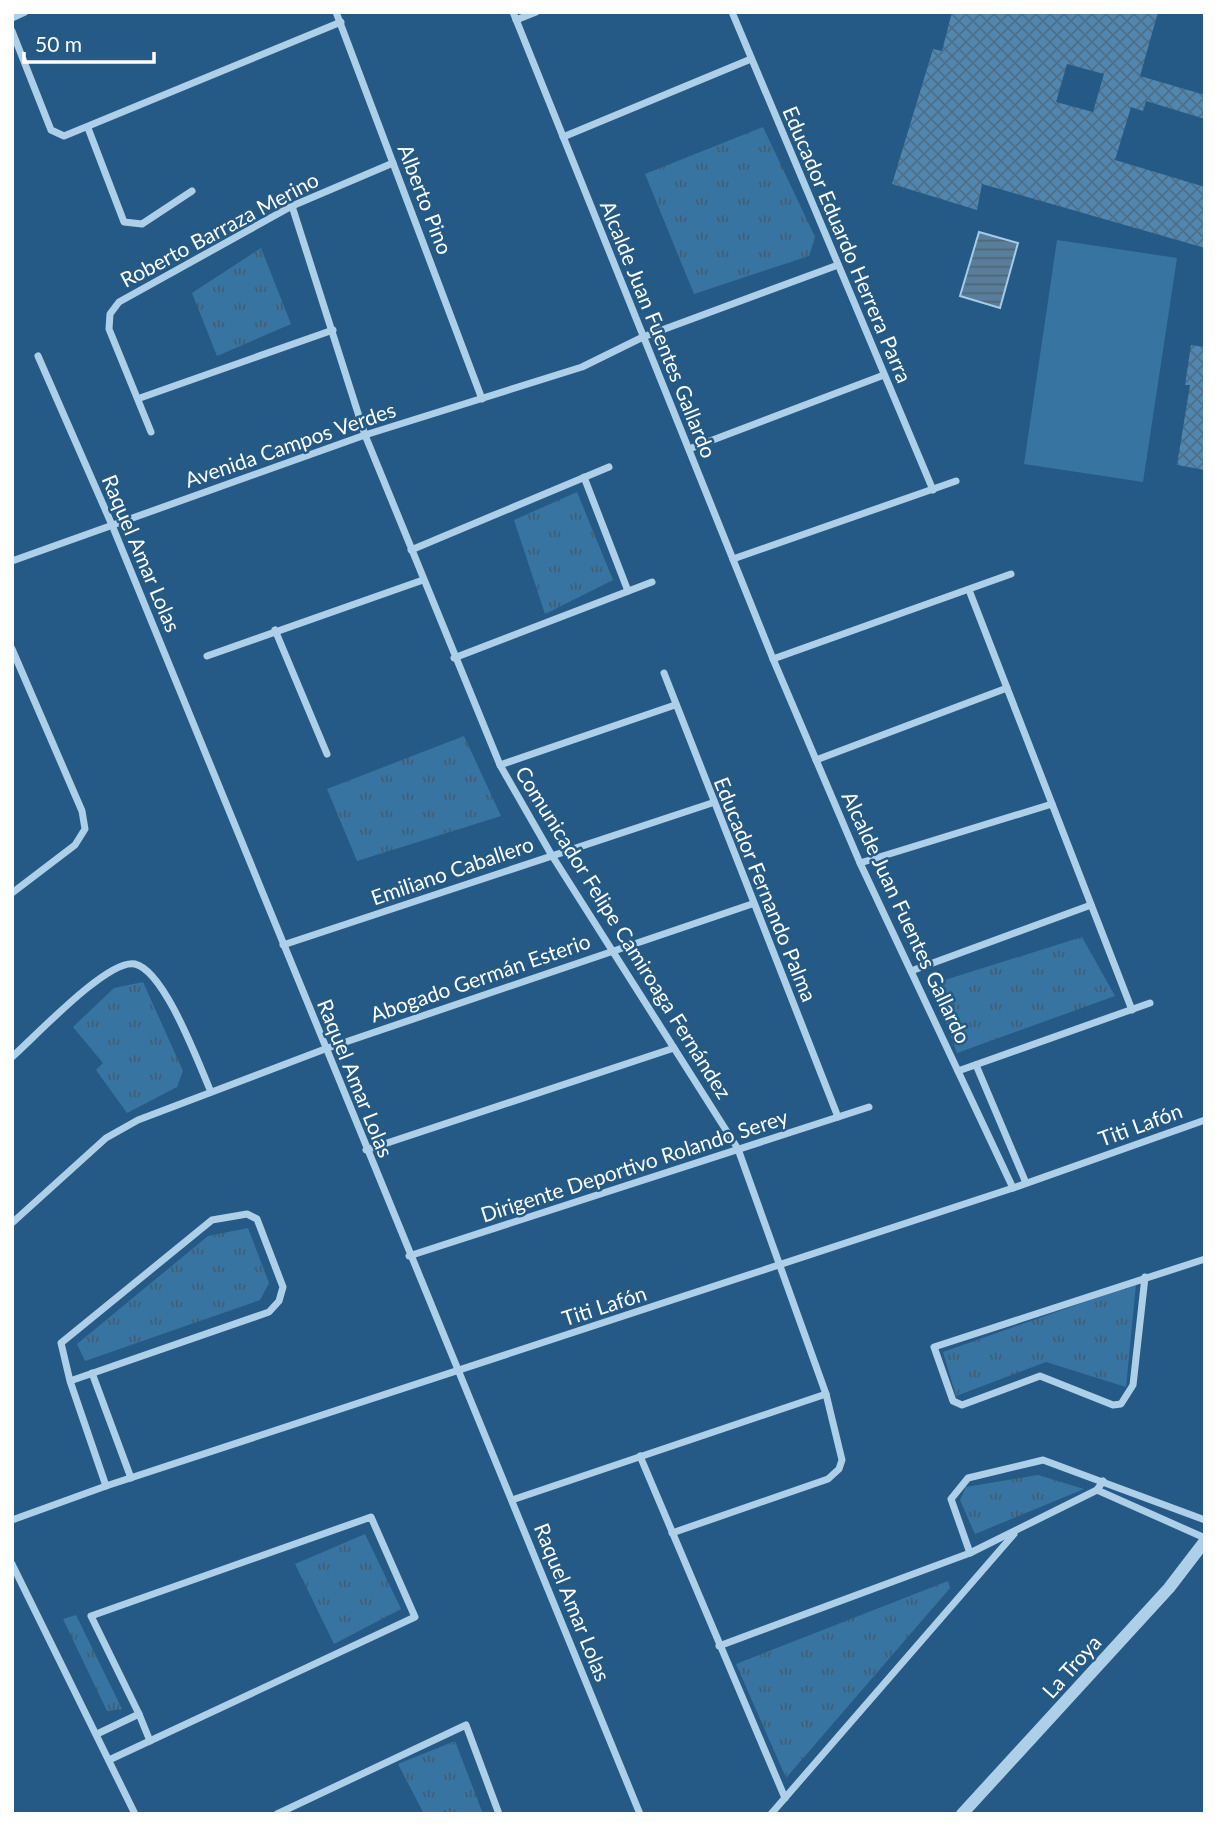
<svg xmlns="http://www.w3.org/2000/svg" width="1217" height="1826" font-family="Lato,sans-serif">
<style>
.grass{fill:url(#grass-tufts)}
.pitch{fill:#3874a2}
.water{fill:url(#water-rules);stroke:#a2cce9;stroke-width:2}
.building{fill:url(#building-cross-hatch);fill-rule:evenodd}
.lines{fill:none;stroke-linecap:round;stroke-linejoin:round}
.minor{stroke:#aecfe8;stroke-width:7}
.tertiary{stroke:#aecfe8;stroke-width:12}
.labels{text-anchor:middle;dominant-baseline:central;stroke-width:5;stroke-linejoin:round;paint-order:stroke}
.street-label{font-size:21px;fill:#fff;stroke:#245a85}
</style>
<defs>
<pattern id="grass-tufts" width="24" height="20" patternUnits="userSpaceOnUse" patternTransform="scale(1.75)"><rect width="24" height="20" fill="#3874a2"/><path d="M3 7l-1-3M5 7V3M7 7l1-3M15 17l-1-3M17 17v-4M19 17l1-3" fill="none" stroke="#435e73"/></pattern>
<pattern id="water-rules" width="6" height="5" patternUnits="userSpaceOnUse" patternTransform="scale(1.75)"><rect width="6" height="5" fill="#587e9b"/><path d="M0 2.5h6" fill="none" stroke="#526574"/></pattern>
<pattern id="building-cross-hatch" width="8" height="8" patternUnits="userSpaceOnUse" patternTransform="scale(1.75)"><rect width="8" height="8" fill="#5086af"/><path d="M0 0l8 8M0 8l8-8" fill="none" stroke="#4e6f87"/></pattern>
</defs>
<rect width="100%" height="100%" fill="#245a85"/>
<g class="grass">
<path d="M 763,127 L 815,237 L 809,256 L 694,294 L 645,174 Z"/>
<path d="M 261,248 L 291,324 L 217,356 L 192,293 Z"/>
<path d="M 577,492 L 613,580 L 545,614 L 514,520 Z"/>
<path d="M 464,736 L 501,816 L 357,861 L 327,789 Z"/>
<path d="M 1082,937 L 1115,996 L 957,1053 L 932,984 Z"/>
<path d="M 143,982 L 183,1071 L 177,1087 L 127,1113 L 96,1070 L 103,1063 L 73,1027 L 114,988 Z"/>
<path d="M 248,1228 L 269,1283 L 260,1300 L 85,1361 L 77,1344 L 208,1236 Z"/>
<path d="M 1136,1284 L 1126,1387 L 1046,1362 L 956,1396 L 943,1352 Z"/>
<path d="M 1038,1475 L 1084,1489 L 975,1534 L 960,1500 L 966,1487 Z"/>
<path d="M 365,1534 L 401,1609 L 334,1644 L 295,1564 Z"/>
<path d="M 948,1581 L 950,1588 L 786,1778 L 736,1664 Z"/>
<path d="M 76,1615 L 122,1709 L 107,1711 L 63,1619 Z"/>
<path d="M 455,1741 L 483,1814 L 424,1814 L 398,1764 Z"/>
</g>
<path class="pitch" d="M 1057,240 L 1177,258 L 1143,482 L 1024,464 Z"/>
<path class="water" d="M 979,232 L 1018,243 L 1000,308 L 960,296 Z"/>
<g class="building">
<path d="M 952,12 L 1158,12 L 1140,76 L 1205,95 L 1205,119 L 1146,101 L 1143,111 L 1131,107 L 1115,160 L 1205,187 L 1205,248 L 982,184 L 977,210 L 892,184 L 933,49 L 942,51 ZM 1067,64 L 1104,74 L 1093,112 L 1056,102 Z"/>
<path d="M 1191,345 L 1205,347 L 1205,470 L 1177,465 L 1190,385 L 1185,385 Z"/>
</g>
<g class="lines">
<g class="minor">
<path d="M 336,12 L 482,399"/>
<path d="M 513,12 L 773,659 L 860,863 L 1013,1188"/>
<path d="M 732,12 L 933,490"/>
<path d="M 12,18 L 25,12"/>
<path d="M 516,20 L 536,12"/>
<path d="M 12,31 L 51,130 L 64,136 L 341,22"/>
<path d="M 88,128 L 124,222 L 142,224 L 192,191"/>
<path d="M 563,137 L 751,59"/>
<path d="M 292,206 L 365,435 L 500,765 L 551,854 L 738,1149 L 826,1394 L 842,1460 L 839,1469 L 828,1479 L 672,1533"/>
<path d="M 38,356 L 112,525 L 640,1814"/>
<path d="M 140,398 L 333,330"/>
<path d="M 151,432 L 109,329 L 110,314 L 119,302 L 292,206 L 393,163"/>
<path d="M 689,449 L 884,375"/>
<path d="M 584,477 L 628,591"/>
<path d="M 411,550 L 609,467"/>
<path d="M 733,559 L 956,481"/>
<path d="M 12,561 L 365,435 L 582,367 L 643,337 L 838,265"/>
<path d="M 969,590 L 1132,1010"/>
<path d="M 275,630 L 327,754"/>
<path d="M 12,649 L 82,811 L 85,829 L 75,845 L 12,893"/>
<path d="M 207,656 L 423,580"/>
<path d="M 454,658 L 652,582"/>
<path d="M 773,659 L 1011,574"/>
<path d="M 664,673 L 838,1117"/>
<path d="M 816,760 L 1007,688"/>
<path d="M 500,765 L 675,705"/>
<path d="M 860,863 L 1052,804"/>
<path d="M 283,945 L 712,803"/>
<path d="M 911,971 L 1091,905"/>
<path d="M 12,1057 C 34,1038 108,958 135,964 C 165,971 199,1065 211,1092"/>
<path d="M 976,1065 L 1026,1183"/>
<path d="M 958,1071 L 1150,1003"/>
<path d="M 366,1150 L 674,1048"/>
<path d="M 12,1223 L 106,1138 L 138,1120 L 325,1049 L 752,904"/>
<path d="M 409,1256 L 869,1107"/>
<path d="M 1145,1277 L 1133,1385 L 1121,1404 L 1113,1405 L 1040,1376 L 962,1405 L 953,1401 L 934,1347 L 1205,1259"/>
<path d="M 92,1373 L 131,1478"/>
<path d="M 70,1381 L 269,1312 L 279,1301 L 283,1287 L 257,1219 L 247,1214 L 212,1220 L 61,1343 L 70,1381 L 106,1486"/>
<path d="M 640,1456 L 785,1798"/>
<path d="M 1097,1490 L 1205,1538"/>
<path d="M 512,1500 L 826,1394"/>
<path d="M 12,1520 L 106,1486 L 1013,1188 L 1205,1120"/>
<path d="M 970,1553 L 951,1499 L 968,1478 L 1043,1460 L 1205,1520"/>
<path d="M 12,1564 L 135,1814"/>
<path d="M 719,1646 L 970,1553 L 1097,1490 L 1103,1481"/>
<path d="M 139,1714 L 150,1741"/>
<path d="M 97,1734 L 139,1714 L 91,1616 L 371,1517 L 415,1617 L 109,1760"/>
<path d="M 277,1814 L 466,1725 L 499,1814"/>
<path d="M 771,1814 L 1014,1534"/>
</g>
<path class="tertiary" d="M 962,1814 L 1169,1588 L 1205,1541"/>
</g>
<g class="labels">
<g class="street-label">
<text transform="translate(426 199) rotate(69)">Alberto Pino</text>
<text transform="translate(219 229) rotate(-28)">Roberto Barraza Merino</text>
<text transform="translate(848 244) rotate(67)">Educador Eduardo Herrera Parra</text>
<text transform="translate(659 329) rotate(68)">Alcalde Juan Fuentes Gallardo</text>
<text transform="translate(290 444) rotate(-19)">Avenida Campos Verdes</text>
<text transform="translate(142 553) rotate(67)">Raquel Amar Lolas</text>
<text transform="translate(452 870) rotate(-19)">Emiliano Caballero</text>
<text transform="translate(766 889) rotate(68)">Educador Fernando Palma</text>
<text transform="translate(907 917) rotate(65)">Alcalde Juan Fuentes Gallardo</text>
<text transform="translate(624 932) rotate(58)">Comunicador Felipe Camiroaga Fernández</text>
<text transform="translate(480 977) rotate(-19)">Abogado Germán Esterio</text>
<text transform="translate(356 1078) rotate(68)">Raquel Amar Lolas</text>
<text transform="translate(1140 1124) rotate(-20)">Titi Lafón</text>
<text transform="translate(634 1165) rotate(-18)">Dirigente Deportivo Rolando Serey</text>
<text transform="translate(604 1305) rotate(-18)">Titi Lafón</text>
<text transform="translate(573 1602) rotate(68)">Raquel Amar Lolas</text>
<text transform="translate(1071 1666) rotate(-48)">La Troya</text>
</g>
</g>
<rect width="1217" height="1826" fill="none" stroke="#ffffff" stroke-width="28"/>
<path d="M24 52v10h130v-10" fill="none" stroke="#ffffff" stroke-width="3.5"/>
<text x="35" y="52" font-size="21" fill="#ffffff" stroke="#245a85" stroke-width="5" paint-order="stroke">50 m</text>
</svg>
